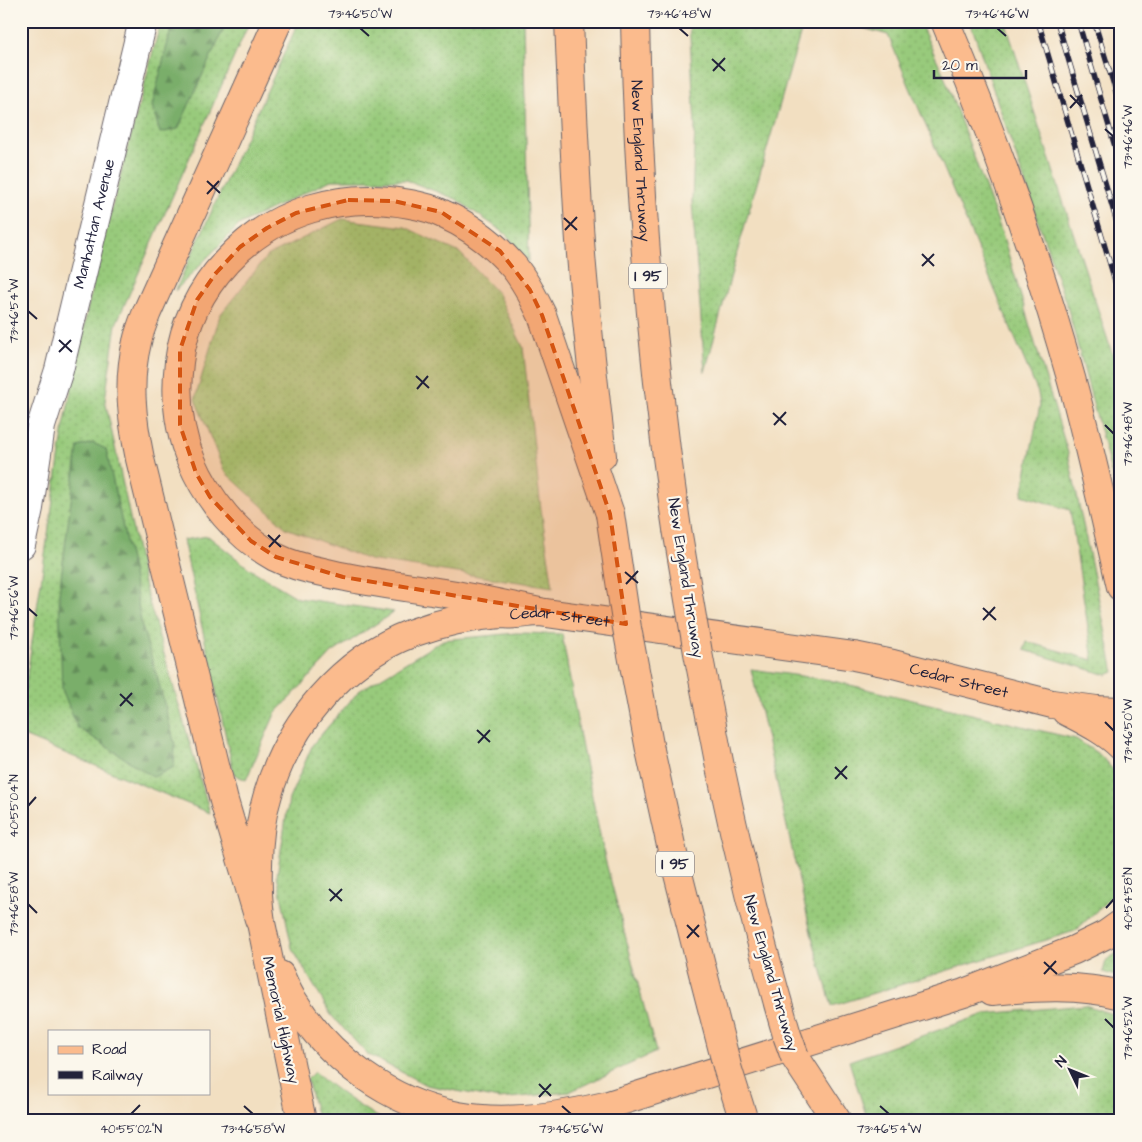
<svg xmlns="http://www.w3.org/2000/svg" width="1142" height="1142" font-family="'Architects Daughter',sans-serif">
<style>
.grass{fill:url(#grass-dots);stroke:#5d765b}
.forest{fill:url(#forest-firs);stroke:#4e6853}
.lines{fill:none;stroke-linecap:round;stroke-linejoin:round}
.minor-casing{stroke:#6b646a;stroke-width:30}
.major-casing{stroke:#6b646a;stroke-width:30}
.highway-casing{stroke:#6b646a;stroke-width:30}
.minor{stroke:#fff;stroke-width:28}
.major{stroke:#fbbb8d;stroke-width:28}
.highway{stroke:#fbbb8d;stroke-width:28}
.rail-casing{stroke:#22223b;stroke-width:5.5}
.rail{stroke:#fbf7ec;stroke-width:4;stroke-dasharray:11;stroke-linecap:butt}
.highway-bridge-casing{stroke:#6b646a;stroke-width:30;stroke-linecap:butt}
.highway-bridge{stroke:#fbbb8d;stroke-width:28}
.marked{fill:#d45411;fill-opacity:0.2;stroke:#d45411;stroke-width:4;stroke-dasharray:10 6;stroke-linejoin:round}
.ticks{fill:none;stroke:#22223b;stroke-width:2}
.labels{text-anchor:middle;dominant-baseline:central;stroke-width:4.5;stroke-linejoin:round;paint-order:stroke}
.shield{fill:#fbf7ec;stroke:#636270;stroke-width:1}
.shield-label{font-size:15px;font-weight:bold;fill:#22223b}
.street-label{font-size:16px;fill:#22223b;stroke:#fbf7ec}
.neatline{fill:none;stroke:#22223b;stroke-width:2}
.ticks-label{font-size:12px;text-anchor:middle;fill:#22223b}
</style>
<defs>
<pattern id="grass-dots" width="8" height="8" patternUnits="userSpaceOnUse" patternTransform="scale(1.25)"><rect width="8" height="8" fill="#98ca7b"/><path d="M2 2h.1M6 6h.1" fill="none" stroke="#83ad6b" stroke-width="1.8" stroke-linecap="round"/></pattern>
<pattern id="forest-firs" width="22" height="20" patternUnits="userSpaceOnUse" patternTransform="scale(1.25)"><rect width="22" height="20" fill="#7aae6b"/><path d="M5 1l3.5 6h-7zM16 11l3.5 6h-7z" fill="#648d59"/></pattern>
</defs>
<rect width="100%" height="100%" fill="#fbf7ec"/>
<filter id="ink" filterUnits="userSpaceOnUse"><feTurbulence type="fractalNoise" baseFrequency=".02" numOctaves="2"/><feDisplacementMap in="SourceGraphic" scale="10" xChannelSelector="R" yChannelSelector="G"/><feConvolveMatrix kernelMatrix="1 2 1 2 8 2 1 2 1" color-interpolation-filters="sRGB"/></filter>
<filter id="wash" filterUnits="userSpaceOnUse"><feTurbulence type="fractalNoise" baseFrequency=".0096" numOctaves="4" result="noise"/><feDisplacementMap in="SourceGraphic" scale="20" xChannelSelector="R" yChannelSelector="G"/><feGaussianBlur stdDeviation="1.12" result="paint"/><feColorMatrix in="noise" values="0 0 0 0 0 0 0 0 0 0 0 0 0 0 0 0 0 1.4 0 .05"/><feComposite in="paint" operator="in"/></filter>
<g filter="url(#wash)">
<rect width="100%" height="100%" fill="#f2dfc1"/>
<g class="grass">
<path d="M 161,21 L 250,21 L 116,324 L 105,400 L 145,588 L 210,813 L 21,735 L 21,716 L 64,426 L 95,272 Z"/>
<path d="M 299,21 L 523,21 L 529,262 L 506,234 L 456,199 L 406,180 L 331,180 L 240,224 L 175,291 Z"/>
<path d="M 689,21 L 804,21 L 738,249 L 705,372 L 692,202 L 695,125 Z"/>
<path d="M 838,21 L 919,21 L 943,73 L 1002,233 L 1068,453 L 1114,672 L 1107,675 L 1024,650 L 1027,642 L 1093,660 L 1070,510 L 1022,495 L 1040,405 L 1038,393 L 888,35 Z"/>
<path d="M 970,21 L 1005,21 L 1121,381 L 1121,509 L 1068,309 Z"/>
<path d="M 342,219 L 405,227 L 460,253 L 498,294 L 523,347 L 541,509 L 553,587 L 369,560 L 286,528 L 224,471 L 195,399 L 220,315 L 267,256 Z"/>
<path d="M 208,536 L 250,569 L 298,598 L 394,612 L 332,653 L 275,714 L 246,780 L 234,774 L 183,540 Z"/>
<path d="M 516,633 L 562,634 L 581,743 L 605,859 L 656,1052 L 569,1092 L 499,1099 L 426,1085 L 367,1054 L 331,1015 L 292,948 L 277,875 L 289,799 L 313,744 L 359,691 L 443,640 Z"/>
<path d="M 751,669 L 829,680 L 1076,739 L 1100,755 L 1121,779 L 1121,888 L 1075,931 L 832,1006 L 812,937 Z"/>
<path d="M 1121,950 L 1121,978 L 1103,972 L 1106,961 Z"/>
<path d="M 1085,1005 L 1121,1017 L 1121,1121 L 868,1121 L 849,1061 L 985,1014 Z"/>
<path d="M 314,1072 C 337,1091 359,1107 385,1121 L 318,1121 L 307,1079 Z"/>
</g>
<g class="forest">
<path d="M 173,21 L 227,21 L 178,129 L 160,133 L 152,106 Z"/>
<path d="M 93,443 L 106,449 L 132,569 L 142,627 L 157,676 L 175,745 L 174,767 L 153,777 L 77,727 L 62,689 L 59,593 L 78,447 Z"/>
</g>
</g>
<g filter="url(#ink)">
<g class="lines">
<defs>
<g id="minor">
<path id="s1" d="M 21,545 L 29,508 L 41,426 L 59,370 L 143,21"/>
</g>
<g id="major">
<path d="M 1066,711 C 1085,721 1106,731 1121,746"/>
<path d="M 280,975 C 284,983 287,991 292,999 C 328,1058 389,1103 458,1116 C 506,1125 558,1117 605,1106 L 964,993 L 1074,950 L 1107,934 L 1121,924"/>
<path d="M 992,991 C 1035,987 1079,984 1121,995"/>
<path id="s2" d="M 302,1121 L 264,937 C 258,913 257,890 258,865 C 258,842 261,816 268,794 C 289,723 342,660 412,633 C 439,623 473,616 501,614 C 506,614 511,615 516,614 C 524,614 531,612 539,612 L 854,656 L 893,664 L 1052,704 L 1097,710 L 1121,711"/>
</g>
<g id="highway">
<path d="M 569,21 C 572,95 575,168 580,241 C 585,313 594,384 602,456"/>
<path id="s3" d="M 635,21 C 638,191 652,361 677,529"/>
<path d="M 945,21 C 994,137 1037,256 1071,378 C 1090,447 1105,517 1121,587"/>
<path d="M 539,612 C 503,604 467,596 431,591 C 395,585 358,581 323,572 C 307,569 289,564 275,557 C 237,536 208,500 191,460 C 178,429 175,396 179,362 C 184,322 200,290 227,261 C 274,210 343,191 410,204 C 421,206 433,209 443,214 C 470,226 495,245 514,267 C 526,282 534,298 542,315 L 610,514"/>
<path d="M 650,750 L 672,850 L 704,977"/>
<path d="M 720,767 C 739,857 761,946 787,1035"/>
<path d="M 259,919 L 224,801 L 140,459 C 132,420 127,382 137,342 C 139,332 143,322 147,312 L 278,21"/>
<path d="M 795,1057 L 837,1121"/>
</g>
</defs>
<use href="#minor" class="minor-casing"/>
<use href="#major" class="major-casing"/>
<use href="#highway" class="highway-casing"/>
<use href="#minor" class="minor"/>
<use href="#major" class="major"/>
<use href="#highway" class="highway"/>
<defs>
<g id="rail">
<path d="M 1038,21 L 1121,301"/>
<path d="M 1057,21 L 1121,236"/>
<path d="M 1078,21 L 1121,167"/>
<path d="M 1094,21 L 1121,108"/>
</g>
</defs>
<use href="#rail" class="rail-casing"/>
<use href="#rail" class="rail"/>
<defs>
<g id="highway-bridge">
<path d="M 610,514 L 627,628 L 650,750"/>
<path d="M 677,529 L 698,653 L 720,767"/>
<path d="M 704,977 L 728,1070 L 744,1121"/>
<path d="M 787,1035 L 795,1057"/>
</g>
</defs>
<use href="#highway-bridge" class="highway-bridge-casing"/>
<use href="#highway-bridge" class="highway-bridge"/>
</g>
</g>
<path class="marked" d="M 348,200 L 394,201 L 441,212 L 500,251 L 530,290 L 542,315 L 610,514 L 626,624 L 343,577 L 276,557 L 251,541 L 210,497 L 196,473 L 180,425 L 180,350 L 197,300 L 216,273 L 240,247 L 267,228 L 296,213 Z"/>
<path class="ticks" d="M 360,28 L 369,36M 679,28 L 688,36M 997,28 L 1006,36M 712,59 L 725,71M 713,71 L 725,58M 1070,95 L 1082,107M 1070,108 L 1082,95M 1105,129 L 1114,137M 207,181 L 220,193M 207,194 L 219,181M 564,218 L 577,230M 565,230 L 577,217M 922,254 L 934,266M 922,266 L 934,254M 28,311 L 37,319M 59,340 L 72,352M 59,352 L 71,340M 416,376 L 429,388M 417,389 L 428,376M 773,413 L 786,425M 774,425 L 786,412M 1105,425 L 1114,434M 268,535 L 281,547M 269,547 L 280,535M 625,572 L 638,583M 626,584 L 638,571M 28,608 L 37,616M 983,608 L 996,620M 983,620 L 995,607M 120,694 L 133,706M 120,706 L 132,693M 1105,722 L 1114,731M 477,730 L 490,742M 478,743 L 490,730M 835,767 L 847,779M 835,779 L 847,766M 28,806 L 36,797M 329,889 L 342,901M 330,901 L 342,889M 28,904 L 37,913M 1106,908 L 1114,899M 687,925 L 699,937M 687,938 L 699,925M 1044,962 L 1057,974M 1044,974 L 1056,961M 1105,1019 L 1114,1028M 539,1084 L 551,1096M 539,1097 L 551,1084M 244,1106 L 253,1114M 562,1106 L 571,1114M 880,1106 L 889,1114M 131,1114 L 140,1105"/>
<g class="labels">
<g class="shield">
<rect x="629" y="263.5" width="38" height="25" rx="4"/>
<rect x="656" y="851.5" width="38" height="25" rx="4"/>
</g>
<g class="shield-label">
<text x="648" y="276">I 95</text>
<text x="675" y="864">I 95</text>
</g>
<g class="street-label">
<text stroke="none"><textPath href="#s3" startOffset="140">New England Thruway</textPath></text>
<text stroke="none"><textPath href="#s1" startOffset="330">Manhattan Avenue</textPath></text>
<text transform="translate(686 578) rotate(81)">New England Thruway</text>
<text stroke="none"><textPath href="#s2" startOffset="706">Cedar Street</textPath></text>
<text stroke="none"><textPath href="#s2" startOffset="1111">Cedar Street</textPath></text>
<text transform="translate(771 973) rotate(74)">New England Thruway</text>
<text transform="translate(281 1020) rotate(78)">Memorial Highway</text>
</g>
</g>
<rect width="1142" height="1142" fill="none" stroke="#fbf7ec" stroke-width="55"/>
<rect x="48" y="1030" width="162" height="65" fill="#fbf7ec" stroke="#a4a2a5"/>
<rect x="58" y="1046" width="25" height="8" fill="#fbbb8d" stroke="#a4a2a5"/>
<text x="92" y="1054" font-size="15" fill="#22223b">Road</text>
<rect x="58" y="1071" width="25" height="8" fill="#22223b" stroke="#a4a2a5"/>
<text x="92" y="1080" font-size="15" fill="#22223b">Railway</text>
<g transform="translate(1070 1070) rotate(313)" stroke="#fbf7ec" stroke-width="4" paint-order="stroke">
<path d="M0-4L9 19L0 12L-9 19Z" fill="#22223b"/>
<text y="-8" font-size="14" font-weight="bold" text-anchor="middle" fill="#22223b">N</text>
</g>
<path d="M934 70v8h92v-8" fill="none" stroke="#22223b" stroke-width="2.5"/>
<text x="942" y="70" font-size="15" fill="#22223b" stroke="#fbf7ec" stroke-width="4" paint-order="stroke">20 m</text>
<rect x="28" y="28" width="1086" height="1086" class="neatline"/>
<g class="ticks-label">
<text x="360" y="18">73°46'50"W</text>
<text x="679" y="18">73°46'48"W</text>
<text x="997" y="18">73°46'46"W</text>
<text transform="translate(1128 137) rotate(-90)" y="4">73°46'46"W</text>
<text transform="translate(14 311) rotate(-90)" y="4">73°46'54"W</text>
<text transform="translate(1128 434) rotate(-90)" y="4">73°46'48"W</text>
<text transform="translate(14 608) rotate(-90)" y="4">73°46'56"W</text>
<text transform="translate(1128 731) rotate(-90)" y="4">73°46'50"W</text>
<text transform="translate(14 806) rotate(-90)" y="4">40°55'04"N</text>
<text transform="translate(1128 899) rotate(-90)" y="4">40°54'58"N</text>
<text transform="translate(14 904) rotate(-90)" y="4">73°46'58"W</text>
<text transform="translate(1128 1028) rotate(-90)" y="4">73°46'52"W</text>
<text x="131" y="1133">40°55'02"N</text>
<text x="253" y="1133">73°46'58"W</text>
<text x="571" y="1133">73°46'56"W</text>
<text x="889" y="1133">73°46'54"W</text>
</g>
</svg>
